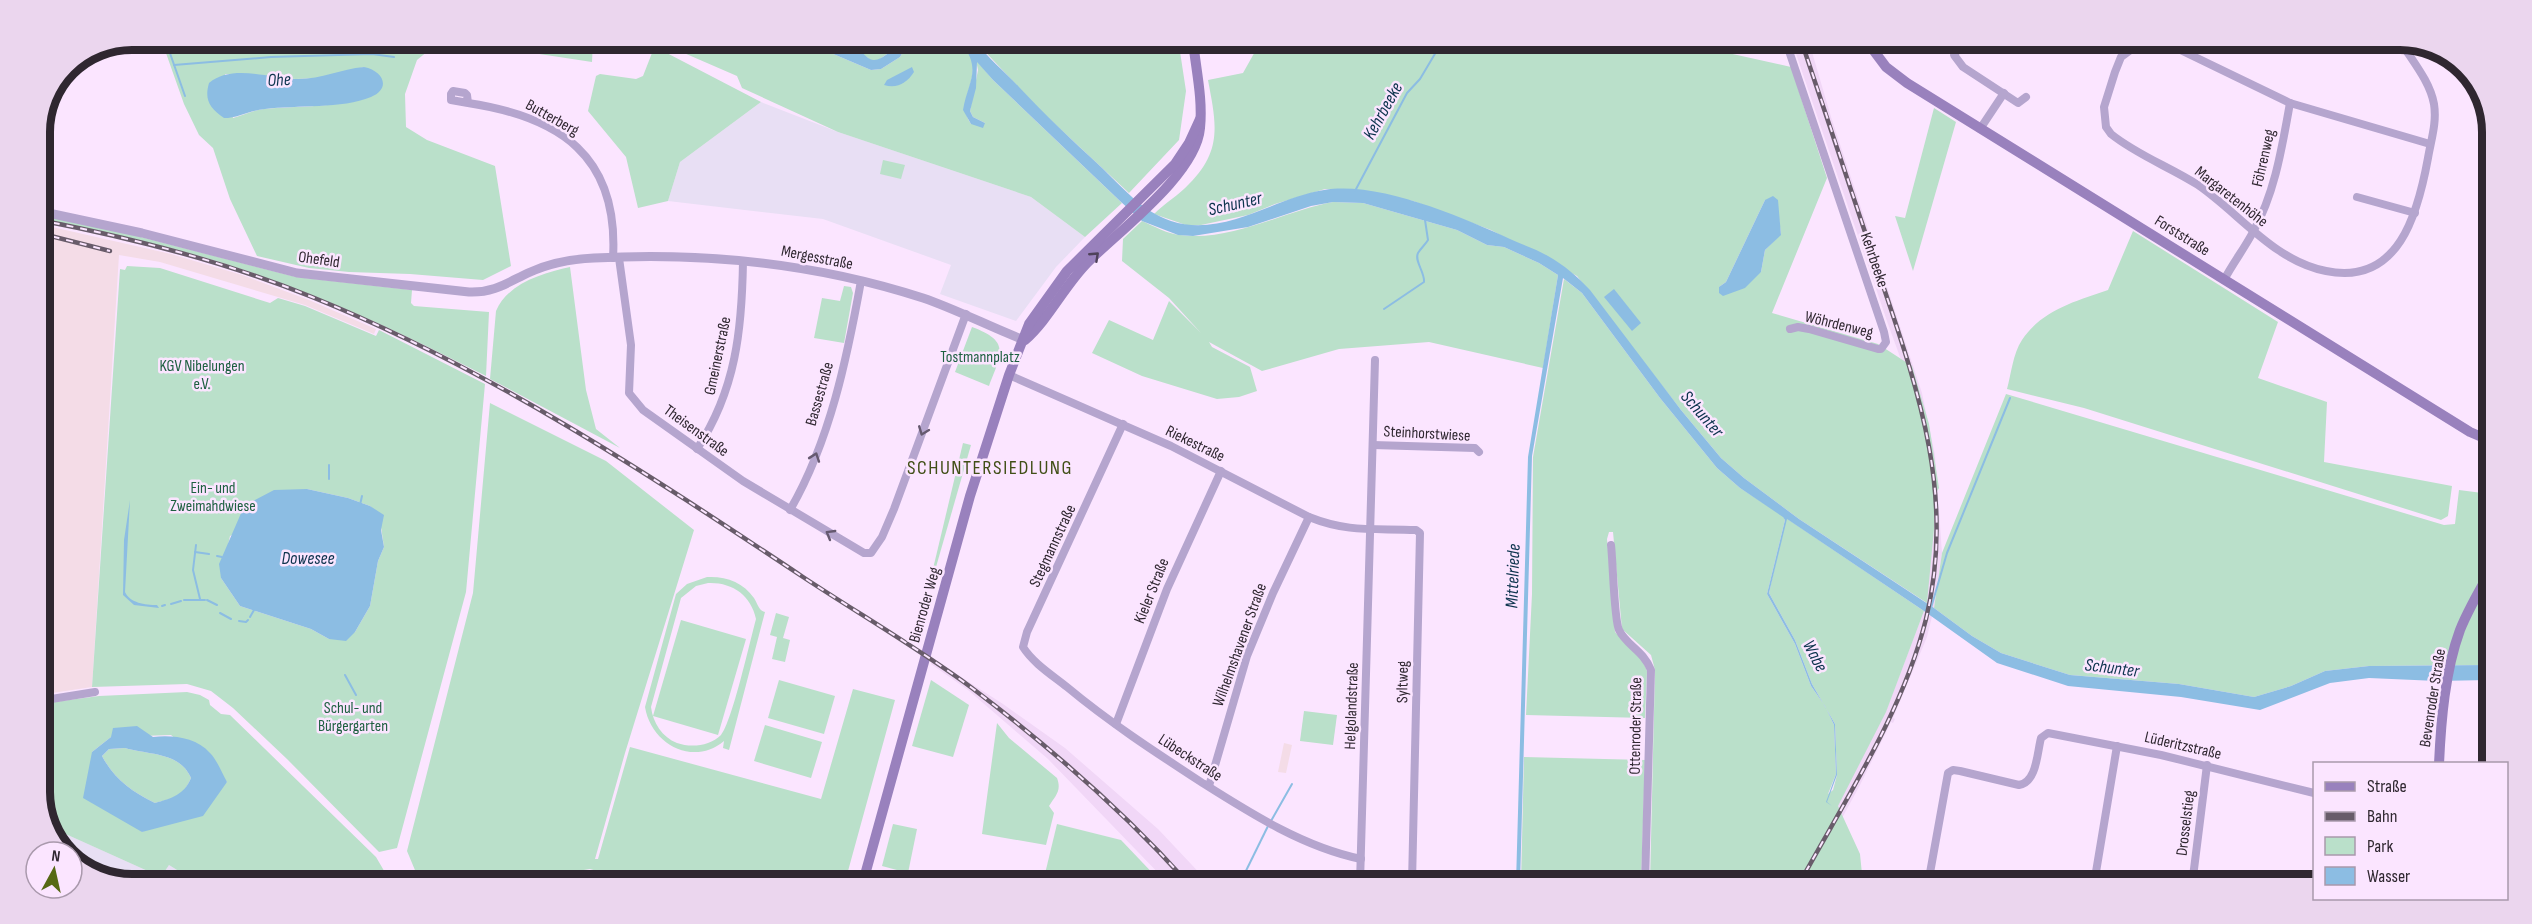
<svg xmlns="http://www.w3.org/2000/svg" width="2532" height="924" font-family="'Sofia Sans Condensed',sans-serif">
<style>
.built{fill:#f1d7f7}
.industrial{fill:#f4dce7}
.education{fill:#e8dff4}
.green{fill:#bae0ca;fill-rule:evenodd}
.water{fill:#8cbde3;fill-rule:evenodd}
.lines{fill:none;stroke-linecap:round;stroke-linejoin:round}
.stream{stroke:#8cbde3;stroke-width:2}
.minor{stroke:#b5a5ce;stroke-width:8}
.tertiary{stroke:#b5a5ce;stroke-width:9}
.secondary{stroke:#9981bd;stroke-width:10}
.rail-casing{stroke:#685c6a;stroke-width:4.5}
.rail{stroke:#fbe5ff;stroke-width:2;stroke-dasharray:7;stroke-linecap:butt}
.oneway{stroke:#4f425a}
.oneway2{stroke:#65596f}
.labels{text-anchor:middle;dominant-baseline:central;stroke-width:5;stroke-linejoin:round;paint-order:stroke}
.street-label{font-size:16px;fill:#2f2730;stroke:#fbe5ff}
.park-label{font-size:16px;fill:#1e6041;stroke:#fbe5ff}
.water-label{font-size:18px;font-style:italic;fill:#0c334d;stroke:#fbe5ff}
.quarter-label{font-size:20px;letter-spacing:1.5px;fill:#414f17;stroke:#fbe5ff}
.rim{fill:none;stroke:#2f2730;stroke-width:8}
</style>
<rect width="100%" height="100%" fill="#fbe5ff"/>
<g class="built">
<path d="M 1792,42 L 1808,43 L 1812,52 L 1831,117 L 1922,393 L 1935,455 L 1942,553 L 1934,608 L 1927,637 L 1893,718 L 1895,719 L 1893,723 L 1891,722 L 1860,785 L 1806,884 L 1791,884 L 1826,816 L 1886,711 L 1924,611 L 1934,529 L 1934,496 L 1912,390 L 1888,324 Z"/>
<path d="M 933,659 L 1003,704 L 1065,748 L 1158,829 L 1208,882 L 1167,882 L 1048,759 L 968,690 L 931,664 Z"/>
</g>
<g class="industrial">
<path d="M 39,224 L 171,254 L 242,275 L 309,300 L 376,329 L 374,334 L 305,305 L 160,262 L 119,255 L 92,687 L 39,695 Z"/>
<path d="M 1284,743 L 1292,745 L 1286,773 L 1278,772 Z"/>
</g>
<g class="education">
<path d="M 761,102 L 838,132 L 1031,197 L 1085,237 L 1056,267 L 1016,321 L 940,294 L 951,265 L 823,219 L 668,201 L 680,162 Z"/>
<path d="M 50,827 L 161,877 L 169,865 L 193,880 L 102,880 L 72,859 L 72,852 L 63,852 L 58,849 Z"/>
</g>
<g class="green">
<path d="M 161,39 L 593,40 L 592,62 L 468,43 L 434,46 L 417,60 L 405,94 L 406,127 L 427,140 L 495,166 L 511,266 L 483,280 L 410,274 L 349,272 L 309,268 L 257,256 L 230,199 L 213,148 L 199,135 L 184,104 ZM 364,67 L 380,90 C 361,108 292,106 264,109 C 254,110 243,115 233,118 L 225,74 L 296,79 L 321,78 Z"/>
<path d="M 654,40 L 825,40 L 831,53 L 871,70 L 881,69 L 900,57 L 907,45 L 917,41 L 960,41 C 964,45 970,51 971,56 C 980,80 955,102 971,124 L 985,123 L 973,117 L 970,111 L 978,70 L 976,60 L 993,80 L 1122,203 L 1085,237 L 1031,197 L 838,132 L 742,88 L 737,76 Z"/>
<path d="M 834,40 L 899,41 L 894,49 L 877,61 L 872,61 L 854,48 L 836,47 Z"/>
<path d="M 975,41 L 1100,41 L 1107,46 L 1175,41 L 1179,45 L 1186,91 L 1179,140 L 1129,193 L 1041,111 Z"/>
<path d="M 1261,41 L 1701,42 L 1701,47 L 1791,67 L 1827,178 L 1772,313 L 1878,344 L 1912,366 L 1929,424 L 1939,488 L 1934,496 L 1934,529 L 1927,603 L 1799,519 L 1744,478 L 1721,458 L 1681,410 L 1577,276 L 1491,230 L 1413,201 L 1352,189 L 1325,189 L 1275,204 L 1248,215 L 1201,225 L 1186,225 L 1154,214 C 1165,203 1179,195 1189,184 C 1223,150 1216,123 1208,80 L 1243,73 ZM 1765,200 L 1777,205 L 1781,234 L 1765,250 L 1761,272 L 1719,287 L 1726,282 Z"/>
<path d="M 661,50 L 761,102 L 680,162 L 668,201 L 638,208 L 626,157 L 588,111 L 596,76 L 600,74 L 636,79 L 643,76 L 652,53 Z"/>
<path d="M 1934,108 L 1956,122 L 1913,271 L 1895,216 L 1905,218 Z"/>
<path d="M 883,160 L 905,165 L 901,179 L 880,174 Z"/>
<path d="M 1333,202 L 1363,203 L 1457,230 L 1487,245 L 1504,247 L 1539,263 L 1558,275 L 1543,368 L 1429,342 L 1339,349 L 1262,371 L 1209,342 L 1212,347 L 1250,367 L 1257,391 L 1239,397 L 1217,399 L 1142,376 L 1092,353 L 1109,320 L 1153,340 L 1169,301 L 1201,333 L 1169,298 L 1122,261 L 1123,239 L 1142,221 C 1154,226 1167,234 1180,235 C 1231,242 1284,211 1333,202 Z"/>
<path d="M 39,215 L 110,229 L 296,277 L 412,290 L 411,303 L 414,306 L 489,312 L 486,376 C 408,336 330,299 247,271 C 180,248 109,233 39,218 Z"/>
<path d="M 2133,231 L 2278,322 L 2258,378 L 2327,402 L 2324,462 L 2452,486 L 2448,516 L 2441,520 L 2084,408 L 2007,389 C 2011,375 2013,353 2022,340 C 2042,310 2076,301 2108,290 Z"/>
<path d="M 127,266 L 160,268 L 270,303 L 278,298 L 305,306 L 376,336 L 379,330 L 485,384 L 466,592 L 397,848 L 379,852 L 287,759 L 233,708 L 211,691 L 187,684 L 92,687 L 120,269 L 125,270 ZM 307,489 L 348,498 L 370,506 L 379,514 L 384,547 L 378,561 L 370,606 L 355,632 L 329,639 L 311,629 L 240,606 L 221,578 L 230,536 L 234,534 L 239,523 Z"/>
<path d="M 570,267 L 586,390 L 596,429 L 620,448 L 490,379 L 496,311 C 508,283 543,273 570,267 Z"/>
<path d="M 1564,279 L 1582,293 L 1660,398 L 1717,468 L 1740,488 L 1783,516 L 1785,520 L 1767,594 L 1795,644 L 1811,686 L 1825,706 L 1834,725 L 1836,774 L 1828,794 L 1833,790 L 1837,775 L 1835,724 L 1812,684 L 1795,640 L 1769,593 L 1786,518 L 1924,611 L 1886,712 L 1838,806 L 1860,854 L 1863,884 L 1650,883 L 1655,670 L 1651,655 L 1622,629 L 1613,532 L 1609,532 L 1607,539 L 1615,632 L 1643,661 L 1647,671 L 1645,718 L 1526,715 L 1532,594 L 1533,457 Z"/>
<path d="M 844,286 L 851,287 L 853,293 L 844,343 L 814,338 L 822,298 L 840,301 Z"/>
<path d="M 972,327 C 1010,341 1002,353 989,386 L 955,372 Z"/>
<path d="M 2006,394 L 2444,525 L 2455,524 L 2459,490 L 2490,494 L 2489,665 L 2369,666 L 2325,671 L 2291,686 L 2254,697 L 2179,684 L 2070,675 L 2001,653 L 1972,636 L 1934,608 L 1942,553 Z"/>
<path d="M 490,403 L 606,461 L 694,530 L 625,753 L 595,859 L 598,859 L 630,747 L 821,799 L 853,689 L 895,700 L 845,882 L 632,881 L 590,869 L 517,881 L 437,881 L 417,875 L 407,851 L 473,593 Z"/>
<path d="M 963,443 L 971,445 L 934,574 L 932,573 Z"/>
<path d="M 707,577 C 726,576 743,582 754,598 C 758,604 758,610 765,612 L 729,750 L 723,748 L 724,741 C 693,767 651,744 645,707 L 676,594 L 687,584 ZM 708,583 C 732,582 751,595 756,619 C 750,641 732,722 721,735 C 710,746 691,748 677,743 C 662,737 653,723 651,707 L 681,598 L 696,586 Z"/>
<path d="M 776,613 L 789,617 L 783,638 L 790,640 L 785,662 L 772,659 L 777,637 L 770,635 Z"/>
<path d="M 681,620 L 746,639 L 718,735 L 653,716 Z"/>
<path d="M 779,680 L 835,696 L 824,734 L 768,718 Z"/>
<path d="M 931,680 L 969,705 L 953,757 L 912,746 Z"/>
<path d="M 187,692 L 200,695 L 209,700 L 210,705 L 221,714 L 230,715 L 376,857 L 390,881 L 193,880 L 169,865 L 161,877 L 50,827 L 39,798 L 39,704 L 99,696 ZM 171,735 L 227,782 L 142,832 L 92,752 L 111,737 Z"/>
<path d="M 1304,711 L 1337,715 L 1333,745 L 1300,741 Z"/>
<path d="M 997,723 L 1009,738 L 1057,778 C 1062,791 1055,796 1049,806 L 1054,813 L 1046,845 L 982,834 Z"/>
<path d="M 765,725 L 822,742 L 811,778 L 754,761 Z"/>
<path d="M 125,748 C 149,755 180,752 191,778 C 183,797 174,798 155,803 C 131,791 115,780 102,756 L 109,749 Z"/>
<path d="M 1524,757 L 1645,760 L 1641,883 L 1521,883 Z"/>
<path d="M 893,824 L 917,829 L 908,873 L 882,866 Z"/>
<path d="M 1057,824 L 1121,840 L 1161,882 L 1043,882 Z"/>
</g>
<g class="water">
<path d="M 825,40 L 834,40 L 836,46 C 843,49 848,47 855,48 C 862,50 864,56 870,59 C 879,64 894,49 899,41 L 917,41 L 907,45 L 900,57 L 881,69 L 871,70 L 831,53 Z"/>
<path d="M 960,41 L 975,41 C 988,58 1004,71 1019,87 C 1045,115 1072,140 1100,166 C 1121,186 1143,212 1171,221 C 1224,238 1273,198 1324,190 C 1379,181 1461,217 1510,239 C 1523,245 1536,249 1548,256 C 1564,265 1577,276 1590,290 L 1681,410 L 1721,458 L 1744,478 L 1799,519 L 1934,608 L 1972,636 L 2001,653 L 2070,675 L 2179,684 L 2254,697 L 2291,686 L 2325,671 L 2369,666 L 2489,665 L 2489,680 L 2437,681 L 2369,678 L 2330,683 L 2260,710 L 2181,697 L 2068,686 L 1997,663 L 1924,611 L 1787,519 L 1769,593 L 1795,640 L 1812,684 L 1835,724 L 1837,775 L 1827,802 L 1832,806 L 1826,802 L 1836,774 L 1834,725 L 1825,706 L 1811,686 L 1795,644 L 1767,594 L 1785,520 L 1783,517 L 1740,488 L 1717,468 L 1660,398 L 1582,293 L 1563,278 L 1532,456 L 1520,883 L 1516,883 L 1528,457 L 1558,275 L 1539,263 L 1504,247 L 1487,245 L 1457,230 L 1363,203 L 1333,202 L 1311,206 L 1248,227 L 1193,236 L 1178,235 L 1142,221 L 1120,201 L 993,80 L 977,62 L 976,88 L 970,111 L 973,117 L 985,123 L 983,128 L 971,124 L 963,110 C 968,80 983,70 960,41 Z"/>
<path d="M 364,67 C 384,71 391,89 371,97 C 342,109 297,105 265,109 C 250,110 238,118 224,118 C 210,108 204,100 209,83 C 232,64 268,78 295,79 C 320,80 340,69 364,67 Z"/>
<path d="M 912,67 L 914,72 C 907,83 897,89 884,85 L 887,80 Z"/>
<path d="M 1773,196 L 1778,200 L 1781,235 L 1765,250 L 1761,272 L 1745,288 L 1723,296 L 1719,293 L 1719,287 L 1726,282 L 1765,200 Z"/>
<path d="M 1614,289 L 1641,323 L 1632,331 L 1604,297 Z"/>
<path d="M 307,489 L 348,498 L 370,506 L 384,515 L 381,530 L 384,547 L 378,561 L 370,606 L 355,632 L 346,641 L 329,639 L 311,629 L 240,606 L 221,578 L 219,564 L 242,511 L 253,501 L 274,490 Z"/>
<path d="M 130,500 L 125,592 C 130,603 145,605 157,605 L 159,608 L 134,605 L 123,595 L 124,540 Z"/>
<path d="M 137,726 L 153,737 C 172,735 196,737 210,753 C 217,760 222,773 227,782 L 203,816 L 142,832 L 83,798 L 92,752 L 111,737 L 113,728 ZM 125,748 C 149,755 180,752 191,778 C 184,795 172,798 155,803 C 131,791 115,780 102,756 L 109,749 Z"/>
</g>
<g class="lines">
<g class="stream">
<path d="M 165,39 L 185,96"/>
<path d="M 174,65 L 271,57 L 372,54 L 394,57"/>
<path d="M 1355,191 L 1407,93 L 1420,79 L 1442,42"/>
<path d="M 1384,309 L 1424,282 C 1425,272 1414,261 1418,253 C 1421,248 1425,245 1428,240 L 1425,220"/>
<path d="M 329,465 L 329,479"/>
<path d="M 360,505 L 362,496"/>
<path d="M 196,545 L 193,570 L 200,599"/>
<path d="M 195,552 L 209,554"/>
<path d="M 217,556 L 222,557"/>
<path d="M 184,600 L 205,600"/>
<path d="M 207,600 L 217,605"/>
<path d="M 171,604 L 181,601"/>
<path d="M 162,606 L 165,605"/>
<path d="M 1931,608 L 1947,553 L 2010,398"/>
<path d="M 220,613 L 231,619"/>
<path d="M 250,617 L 254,610"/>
<path d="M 239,621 L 246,622 L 248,620"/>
<path d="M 345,675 L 356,695"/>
<path d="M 1271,821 L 1292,784"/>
<path d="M 1240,883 L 1268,826"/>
</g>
<g class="minor">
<path d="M 1786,42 L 1884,332 L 1886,342 L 1881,349 L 1878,349 L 1809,329 L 1798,327 L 1790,329"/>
<path d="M 1962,43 L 1954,55 L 1963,67 L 2018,103 L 2026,97"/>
<path d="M 2140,43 L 2121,57 L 2115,72 L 2104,107 L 2106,127 L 2111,134 C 2137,155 2170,167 2198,185 C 2239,213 2274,261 2326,271 C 2399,286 2418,213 2428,158 C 2431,140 2437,123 2434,104 C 2430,82 2414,63 2402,44"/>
<path d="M 2166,43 L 2290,103 L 2430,144"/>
<path d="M 1194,48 L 1230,41"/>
<path d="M 2190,54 L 2197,43"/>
<path d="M 468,103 L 451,100 L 451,94 L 453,91 L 465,93 L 467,95 L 468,103 C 560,117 619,156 613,258"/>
<path d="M 1980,129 L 2004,93"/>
<path d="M 2357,197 L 2415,213"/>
<path d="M 619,258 L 631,345 L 629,393 L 643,410 L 743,481 L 864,553 L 871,553 L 882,537 L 894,509 L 966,314"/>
<path d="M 2224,280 C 2233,263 2244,249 2253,232 C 2275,193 2282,147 2290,103"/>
<path d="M 1009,375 L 1171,446 L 1309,517 C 1349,533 1375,528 1416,530 L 1420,533 L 1412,883"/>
<path d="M 1123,424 L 1027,632 L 1023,647 C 1033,663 1052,675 1067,687 C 1109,722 1155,752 1201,782 C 1250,813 1303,847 1361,859"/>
<path d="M 1373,445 L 1475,448 L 1479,452"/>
<path d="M 697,449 C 736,390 742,329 743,261"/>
<path d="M 790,510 C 830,441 847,358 861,281"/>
<path d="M 1611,545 C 1613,561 1614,620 1619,630 C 1627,646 1643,650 1651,670 L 1645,883"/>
<path d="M 39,701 L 95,692"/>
<path d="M 1116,724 L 1167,589 L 1221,471"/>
<path d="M 1209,786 L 1247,656 L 1273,593 L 1309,517"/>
<path d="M 1360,883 L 1375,360"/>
<path d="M 1928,884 L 1948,773 L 1953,770 L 1960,771 L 2019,785 C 2037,782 2037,753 2041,738 L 2048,733 L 2161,755 L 2314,793"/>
<path d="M 2094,884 L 2117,746"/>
<path d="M 2192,885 L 2207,765"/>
</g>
<path class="tertiary" d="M 39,211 L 142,233 L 297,273 L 469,292 C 493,293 507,283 528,273 C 549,263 572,259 594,258 C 705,252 818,264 923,298 C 958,310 990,327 1024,340"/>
<g class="secondary">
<path d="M 1868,43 L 1886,67 L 1907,83 L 2470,432 L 2491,441"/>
<path d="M 1025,340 C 1049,319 1064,286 1088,262 C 1120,230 1196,174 1200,128 C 1203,99 1196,70 1193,41"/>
<path d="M 2439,764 C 2441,720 2445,671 2460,630 C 2468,610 2479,591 2490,572"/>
<path d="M 863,882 L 970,496 L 1009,375 L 1029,324 L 1067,271 L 1175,164 L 1189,143 L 1200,119"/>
</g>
<defs>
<g id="rail">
<path d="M 39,220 C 132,238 224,261 312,297 C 488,368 645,472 803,577 C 859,614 918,648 972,688 C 1046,744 1125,813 1187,882"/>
<path d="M 39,233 L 110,251"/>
<path d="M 1799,884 C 1845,800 1903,712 1926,619 C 1957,491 1915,381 1875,262 C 1851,189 1827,116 1802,43"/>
</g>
</defs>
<use href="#rail" class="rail-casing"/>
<use href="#rail" class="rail"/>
</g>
<defs><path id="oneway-chevron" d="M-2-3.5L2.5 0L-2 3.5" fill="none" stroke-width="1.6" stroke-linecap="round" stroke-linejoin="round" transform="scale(1.5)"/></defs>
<use class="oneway" href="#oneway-chevron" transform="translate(1095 256) rotate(-43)"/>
<g class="oneway2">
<use href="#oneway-chevron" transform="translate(923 431) rotate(111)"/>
<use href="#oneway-chevron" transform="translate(815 457) rotate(-71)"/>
<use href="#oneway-chevron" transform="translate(830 534) rotate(-150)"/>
</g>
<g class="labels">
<g class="street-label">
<text transform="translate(552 118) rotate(29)">Butterberg</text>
<text transform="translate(2264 158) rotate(-77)">Föhrenweg</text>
<text transform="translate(2231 197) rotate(38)">Margaretenhöhe</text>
<text transform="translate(2182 236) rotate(32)">Forststraße</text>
<text transform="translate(817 258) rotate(11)">Mergesstraße</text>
<text transform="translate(319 260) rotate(8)">Ohefeld</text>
<text transform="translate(1874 260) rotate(71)">Kehrbeeke</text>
<text transform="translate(1839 325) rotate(14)">Wöhrdenweg</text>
<text transform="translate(718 356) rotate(-78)">Gmeinerstraße</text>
<text transform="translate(820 394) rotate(-74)">Bassestraße</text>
<text transform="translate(696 431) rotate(36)">Theisenstraße</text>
<text transform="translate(1427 434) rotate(3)">Steinhorstwiese</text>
<text transform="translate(1195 444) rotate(26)">Riekestraße</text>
<text transform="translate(1053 546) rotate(-65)">Stegmannstraße</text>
<text transform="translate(1152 591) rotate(-68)">Kieler Straße</text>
<text transform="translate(925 605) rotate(-74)">Bienroder Weg</text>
<text transform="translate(1240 645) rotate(-70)">Wilhelmshavener Straße</text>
<text transform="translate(1403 682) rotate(-89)">Syltweg</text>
<text transform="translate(2433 698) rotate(-81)">Bevenroder Straße</text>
<text transform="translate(1352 706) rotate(-88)">Helgolandstraße</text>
<text transform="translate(1636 726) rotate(-89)">Ottenroder Straße</text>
<text transform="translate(2183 746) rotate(13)">Lüderitzstraße</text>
<text transform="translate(1190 758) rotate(33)">Lübeckstraße</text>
<text transform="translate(2186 823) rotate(-83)">Drosselstieg</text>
</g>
<g class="park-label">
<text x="980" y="357">Tostmannplatz</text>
<text x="202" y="366">KGV Nibelungen<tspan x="202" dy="18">e.V.</tspan></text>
<text x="213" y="488">Ein- und<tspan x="213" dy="18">Zweimahdwiese</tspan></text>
<text x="353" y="708">Schul- und<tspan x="353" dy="18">Bürgergarten</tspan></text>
</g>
<g class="water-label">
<text transform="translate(279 80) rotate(-3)">Ohe</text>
<text transform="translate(1383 111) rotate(-61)">Kehrbeeke</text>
<text transform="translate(1235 204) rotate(-13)">Schunter</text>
<text transform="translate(1702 414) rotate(49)">Schunter</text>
<text x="308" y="558">Dowesee</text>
<text transform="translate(1513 576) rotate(-88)">Mittelriede</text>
<text transform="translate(1815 656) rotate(62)">Wabe</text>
<text transform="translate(2112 668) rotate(7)">Schunter</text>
</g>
<g class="quarter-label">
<text x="990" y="468">SCHUNTERSIEDLUNG</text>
</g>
</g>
<path d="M0 0H2532V924H0ZM132 50H2400A82 82 0 0 1 2482 132V792A82 82 0 0 1 2400 874H132A82 82 0 0 1 50 792V132A82 82 0 0 1 132 50Z" fill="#ebd6ee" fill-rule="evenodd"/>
<path class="rim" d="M132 50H2400A82 82 0 0 1 2482 132V792A82 82 0 0 1 2400 874H132A82 82 0 0 1 50 792V132A82 82 0 0 1 132 50Z"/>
<rect x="2313" y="762" width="195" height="138" fill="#fbe5ff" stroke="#a999ac" stroke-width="1.5"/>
<rect x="2325" y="782" width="30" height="9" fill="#9981bd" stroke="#a999ac" stroke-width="1.5"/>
<text x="2367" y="792" font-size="18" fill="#2f2730">Straße</text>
<rect x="2325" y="812" width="30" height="9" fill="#685c6a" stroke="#a999ac" stroke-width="1.5"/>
<text x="2367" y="822" font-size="18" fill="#2f2730">Bahn</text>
<rect x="2325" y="837" width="30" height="18" fill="#bae0ca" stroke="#a999ac" stroke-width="1.5"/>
<text x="2367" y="852" font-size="18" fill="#2f2730">Park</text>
<rect x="2325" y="867" width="30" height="18" fill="#8cbde3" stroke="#a999ac" stroke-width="1.5"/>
<text x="2367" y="882" font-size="18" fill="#2f2730">Wasser</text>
<g transform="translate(54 870) rotate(8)"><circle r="28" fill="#fbe5ff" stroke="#a999ac" stroke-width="1.5"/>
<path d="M0-4.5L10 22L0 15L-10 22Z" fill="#566914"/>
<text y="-9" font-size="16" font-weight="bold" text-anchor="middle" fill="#2f2730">N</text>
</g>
</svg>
